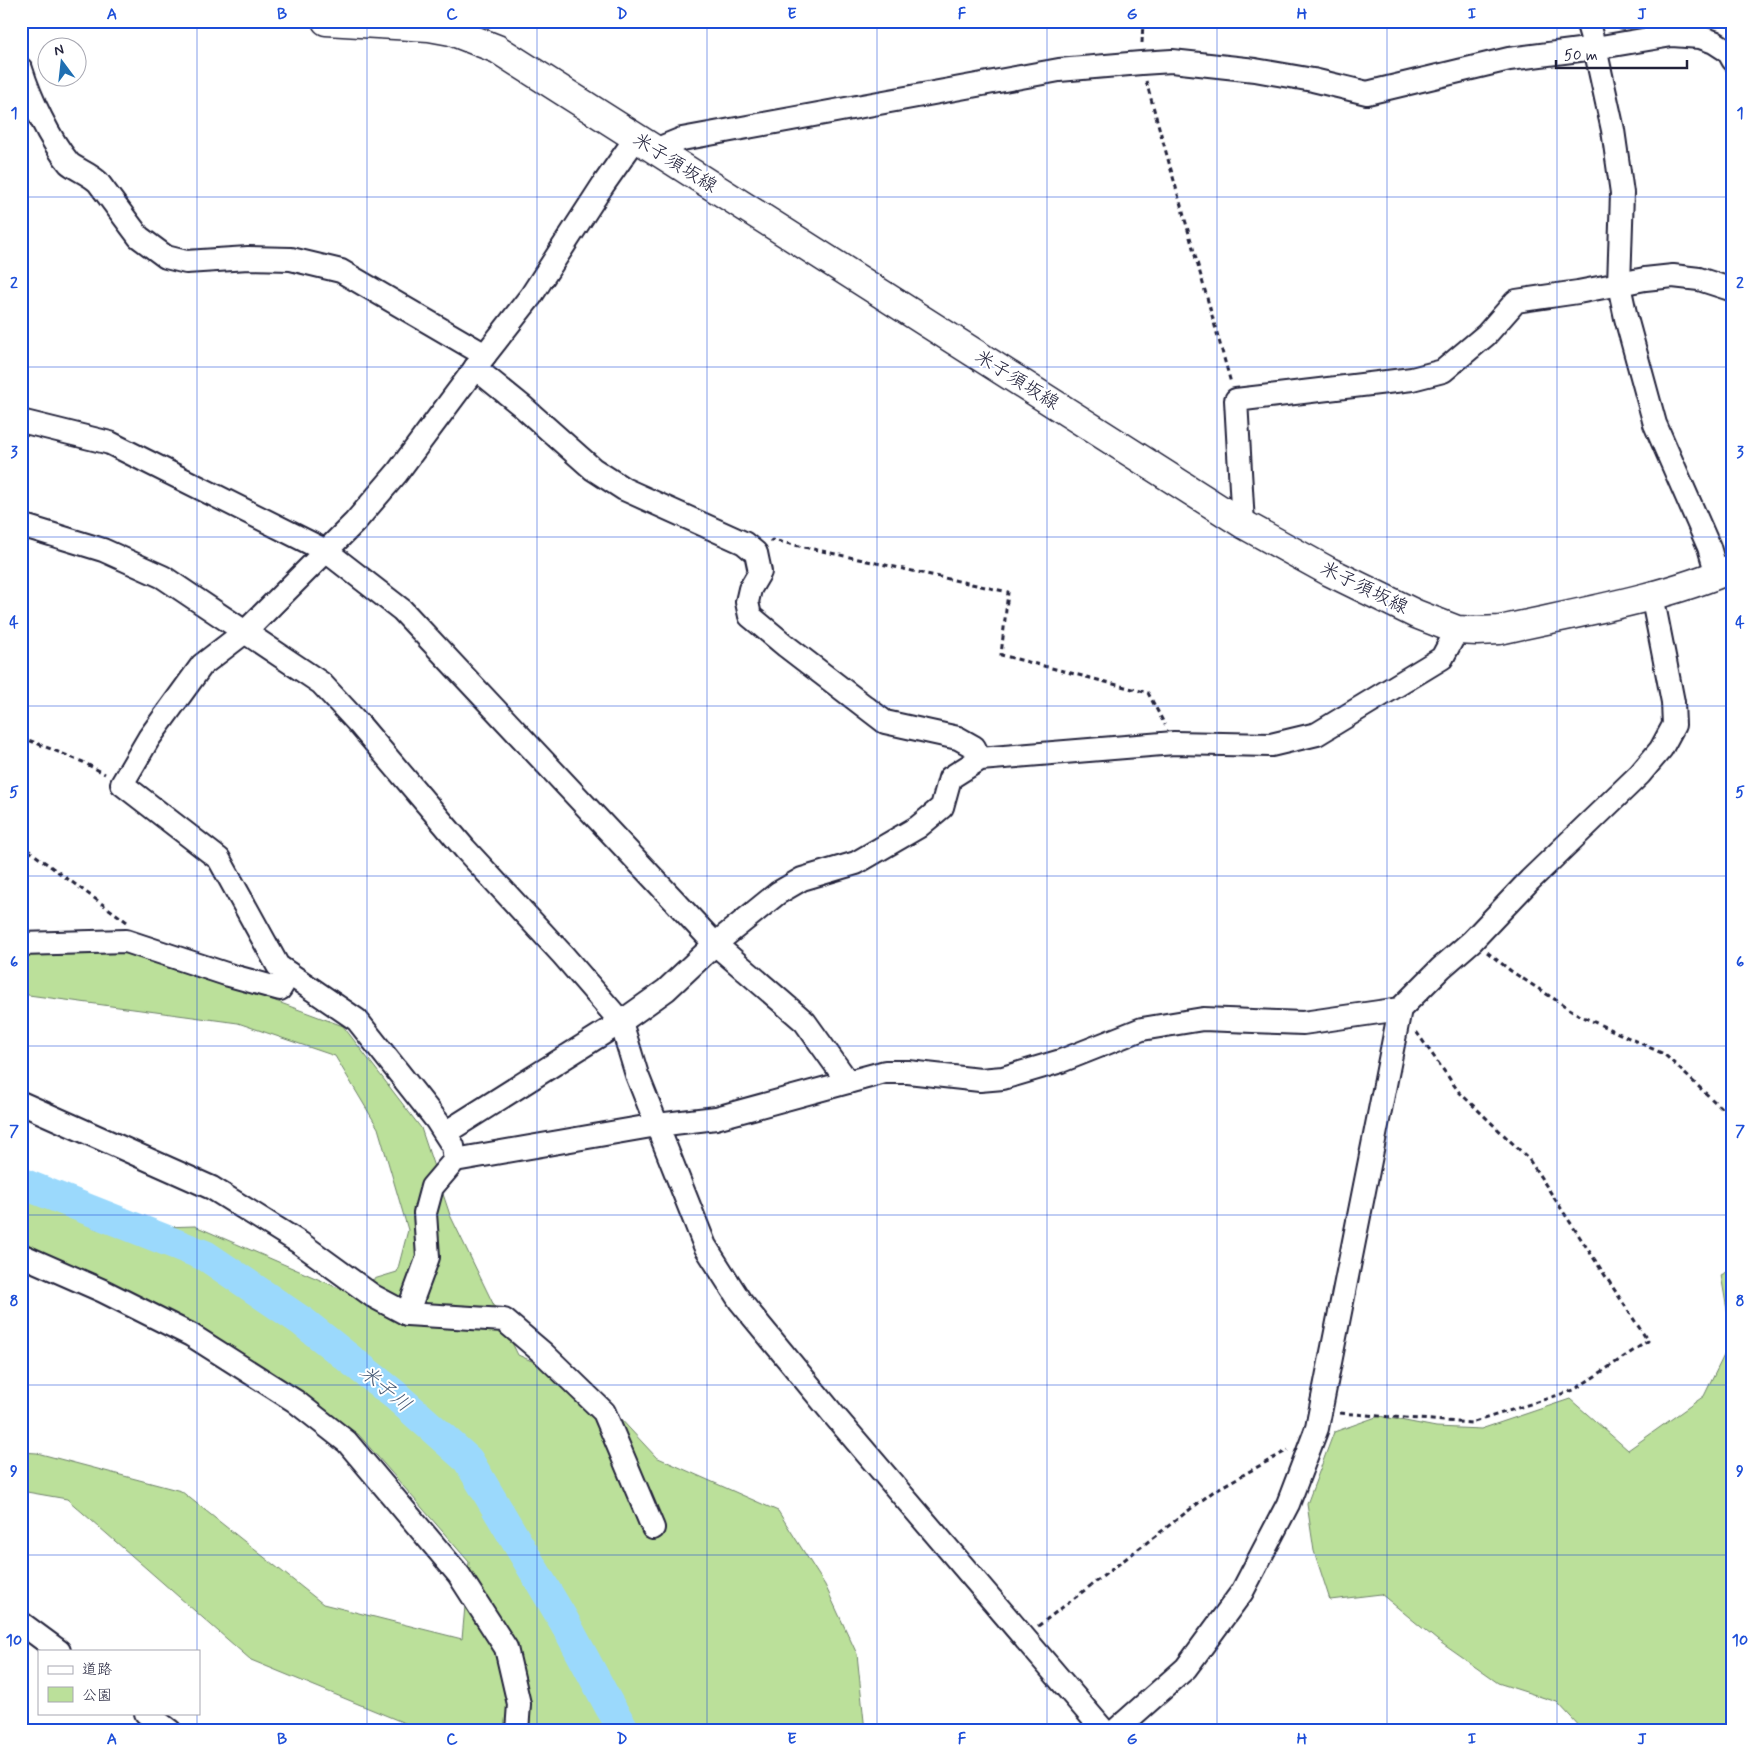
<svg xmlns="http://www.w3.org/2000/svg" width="1754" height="1752" font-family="Mynerve,'Klee One',sans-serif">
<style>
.green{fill:#bbe09a;stroke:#6e816a}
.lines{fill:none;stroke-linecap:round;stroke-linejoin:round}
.river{stroke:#9bd9fc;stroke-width:31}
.minor-casing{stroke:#22223b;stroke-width:26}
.major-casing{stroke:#22223b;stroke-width:31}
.path{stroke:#22223b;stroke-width:3;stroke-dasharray:5 4;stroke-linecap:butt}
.minor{stroke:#fff;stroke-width:22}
.major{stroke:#fff;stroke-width:28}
.grid{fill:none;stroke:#1d4ed8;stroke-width:1;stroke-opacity:0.55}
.labels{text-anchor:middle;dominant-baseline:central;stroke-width:4;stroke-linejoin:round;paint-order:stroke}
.street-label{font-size:19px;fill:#22223b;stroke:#fff}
.water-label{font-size:20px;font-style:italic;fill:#465975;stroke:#fff}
.neatline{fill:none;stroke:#1d4ed8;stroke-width:2}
.grid-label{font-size:16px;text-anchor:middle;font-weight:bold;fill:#1d4ed8}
</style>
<rect width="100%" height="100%" fill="#fff"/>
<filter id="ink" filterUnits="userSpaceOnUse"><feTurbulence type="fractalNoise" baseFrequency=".02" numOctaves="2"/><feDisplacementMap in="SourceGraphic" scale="10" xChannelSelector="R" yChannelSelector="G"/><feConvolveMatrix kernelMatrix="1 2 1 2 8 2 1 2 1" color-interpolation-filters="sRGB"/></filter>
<g filter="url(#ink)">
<g class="green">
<path d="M 132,948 L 343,1026 L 421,1128 L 450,1215 L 518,1355 L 591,1387 L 656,1457 L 778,1511 L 825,1585 L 857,1654 L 865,1731 L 424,1731 L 251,1660 L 67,1499 L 21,1491 L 21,1452 L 37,1453 L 181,1491 L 323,1604 L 462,1639 L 469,1562 L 358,1434 L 168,1324 L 21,1244 L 21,1195 L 97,1229 L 195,1226 L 341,1289 L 397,1272 L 408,1230 L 378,1128 L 335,1056 L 238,1023 L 21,994 L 21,951 Z"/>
<path d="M 1733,1269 L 1733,1731 L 1584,1731 L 1557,1702 L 1498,1683 L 1437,1640 L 1381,1594 L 1330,1600 L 1314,1551 L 1307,1504 L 1334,1432 L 1379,1416 L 1436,1427 L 1481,1429 L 1570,1399 L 1628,1450 L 1704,1396 L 1732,1339 L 1721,1275 Z"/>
</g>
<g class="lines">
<path class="river" d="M 21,1183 L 206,1256 L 303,1322 L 395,1395 L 468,1460 L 564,1621 L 610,1707 L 625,1731"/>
<defs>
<g id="minor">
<path d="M 1587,21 L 1595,48 L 1613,130 L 1622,193 L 1619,285 L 1626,318 L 1655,424 L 1709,547 L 1717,575"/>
<path d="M 21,69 C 30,98 49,139 69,163 C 74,168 90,174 98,182 L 139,237 L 166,257 L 186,262 L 248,258 L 291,259 L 341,271 L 485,355"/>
<path d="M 655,150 L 682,139 L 1059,70 L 1141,63 L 1172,61 L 1255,70 L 1313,80 L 1367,93 L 1509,59 L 1595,48 L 1672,35 L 1700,37 L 1714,42 L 1728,51 L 1733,60"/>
<path d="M 475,368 L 522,406 L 593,469 L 624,489 L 744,543 L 756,553 L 760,572 L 750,589 L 747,602 L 750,616 L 786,646 L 885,722 L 958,738 L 974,747 L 980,759"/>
<path d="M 21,421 L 110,443 L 326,551 L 402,610 L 715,944 L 805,1022 L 848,1082"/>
<path d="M 1243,524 L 1236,400 L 1412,379 L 1443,371 L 1486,335 L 1516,301 L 1578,292 L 1645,279 L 1673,276 L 1699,279 L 1733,290"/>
<path d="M 21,525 L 103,550 L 163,577 L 321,683 L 359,724 L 465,849 L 563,955 L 621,1022 L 637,1075 L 705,1246 L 740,1301 L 833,1414 L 1104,1731"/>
<path d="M 21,944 L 126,941 L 229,975 L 280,989 L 289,974"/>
<path d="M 21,1103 L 212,1188 L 300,1243 L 373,1296 L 407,1314 L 504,1320 L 544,1354 L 604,1412 L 653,1528"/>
<path d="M 445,1133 L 621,1022 L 666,990 L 715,944 L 778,893 L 802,879 L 856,863 L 918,827 L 942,807 L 950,778 L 980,759 L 1174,743 L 1271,745 L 1317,734 L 1442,658 L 1457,630"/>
<path d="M 455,1160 L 453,1146 L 437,1121 L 357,1020 L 278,966 L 219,859 L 122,784 L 149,738 L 202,665 L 246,631 L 355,522 L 397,473 L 485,355 L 531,296 L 603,185 L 636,138"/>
<path d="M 21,1255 L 103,1291 L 191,1335 L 295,1401 L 347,1442 L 459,1575 L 506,1648 L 519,1704 L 517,1731"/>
<path d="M 407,1314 L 428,1257 L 425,1213 L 432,1187 L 455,1160 L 657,1125 L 716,1118 L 885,1072 L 908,1072 L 980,1080 L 1003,1078 L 1061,1061 L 1142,1029 L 1203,1019 L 1303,1023 L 1400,1009"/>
<path d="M 21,1623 L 59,1651"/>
<path d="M 146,1713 L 170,1731"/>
<path d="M 1115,1731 L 1186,1668 L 1242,1592 L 1288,1504 L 1317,1428 L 1400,1009 L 1441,968 L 1472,941 L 1530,880 L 1640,774 L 1661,749 L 1674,725 L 1673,702 L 1652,595"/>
</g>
<path id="major" d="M 326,21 L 429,27 L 451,31 L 497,49 L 1243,524 L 1330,572 L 1416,614 L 1457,630 L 1477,631 L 1500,630 C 1575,613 1662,599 1733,568"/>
</defs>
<use href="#minor" class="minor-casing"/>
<use href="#major" class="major-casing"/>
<g class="path">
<path d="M 1142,43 L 1143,21"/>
<path d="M 1146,81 L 1231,383"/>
<path d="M 770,542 L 772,540 L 1008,592 L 1001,655 L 1148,693 L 1165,725"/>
<path d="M 21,737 L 83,762 L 105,774"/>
<path d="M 21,845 L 127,922"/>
<path d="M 1487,952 L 1511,971 L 1579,1015 L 1664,1054 L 1733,1119"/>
<path d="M 1340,1413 L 1471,1423 L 1574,1390 L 1648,1341 L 1528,1158 L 1459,1092 L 1415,1030"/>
<path d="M 1038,1626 L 1214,1491 L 1288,1450"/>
</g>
<use href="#minor" class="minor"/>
<use href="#major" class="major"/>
</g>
</g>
<path class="grid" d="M 197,21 L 197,1651M 367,21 L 367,1731M 537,21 L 537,1731M 707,21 L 707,1731M 877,21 L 877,1731M 1047,21 L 1047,1731M 1217,21 L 1217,1731M 1387,21 L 1387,1731M 1557,21 L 1557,1731M 21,197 L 1733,197M 21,367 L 1733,367M 21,537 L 1733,537M 21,706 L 1733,706M 21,876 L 1733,876M 21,1046 L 1733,1046M 21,1215 L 1733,1215M 21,1385 L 1733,1385M 21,1555 L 1733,1555M 197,1713 L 197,1731"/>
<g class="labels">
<g class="street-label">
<text transform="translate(675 163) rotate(32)">米子須坂線</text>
<text transform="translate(1017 380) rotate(32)">米子須坂線</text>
<text transform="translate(1364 588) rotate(26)">米子須坂線</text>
</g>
<g class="water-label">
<text transform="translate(385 1389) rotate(40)">米子川</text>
</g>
</g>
<rect width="1754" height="1752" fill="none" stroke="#fff" stroke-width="55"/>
<rect x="38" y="1650" width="162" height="65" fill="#ffffff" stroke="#a7a7b1"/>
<rect x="48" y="1666" width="25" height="8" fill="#ffffff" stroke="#a7a7b1"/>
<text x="82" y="1674" font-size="15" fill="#22223b">道路</text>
<rect x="48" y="1687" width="25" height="15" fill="#bbe09a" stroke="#a7a7b1"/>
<text x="82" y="1700" font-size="15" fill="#22223b">公園</text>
<g transform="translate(62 62) rotate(345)"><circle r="24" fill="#ffffff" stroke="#a7a7b1"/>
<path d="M0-4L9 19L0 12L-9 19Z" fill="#1f6fb2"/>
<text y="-8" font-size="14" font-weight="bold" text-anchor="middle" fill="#22223b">N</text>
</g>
<path d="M1556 60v8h131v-8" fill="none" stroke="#22223b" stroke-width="2.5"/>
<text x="1564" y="60" font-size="15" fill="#22223b" stroke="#ffffff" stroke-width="4" paint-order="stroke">50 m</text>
<rect x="28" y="28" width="1698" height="1696" class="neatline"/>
<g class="grid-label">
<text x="112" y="19">A</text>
<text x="282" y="19">B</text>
<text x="452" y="19">C</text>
<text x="622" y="19">D</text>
<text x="792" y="19">E</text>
<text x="962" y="19">F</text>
<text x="1132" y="19">G</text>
<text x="1302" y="19">H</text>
<text x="1472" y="19">I</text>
<text x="1642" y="19">J</text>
<text x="14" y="118">1</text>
<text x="1740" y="118">1</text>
<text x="14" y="288">2</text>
<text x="1740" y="288">2</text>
<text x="14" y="457">3</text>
<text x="1740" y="457">3</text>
<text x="14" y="627">4</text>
<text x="1740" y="627">4</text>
<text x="14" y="797">5</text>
<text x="1740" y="797">5</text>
<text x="14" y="967">6</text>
<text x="1740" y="967">6</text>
<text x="14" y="1136">7</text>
<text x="1740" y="1136">7</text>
<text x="14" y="1306">8</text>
<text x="1740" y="1306">8</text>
<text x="14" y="1476">9</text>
<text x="1740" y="1476">9</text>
<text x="14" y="1645">10</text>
<text x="1740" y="1645">10</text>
<text x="112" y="1744">A</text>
<text x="282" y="1744">B</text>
<text x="452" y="1744">C</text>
<text x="622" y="1744">D</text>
<text x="792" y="1744">E</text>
<text x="962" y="1744">F</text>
<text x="1132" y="1744">G</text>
<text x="1302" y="1744">H</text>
<text x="1472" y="1744">I</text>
<text x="1642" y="1744">J</text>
</g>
</svg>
